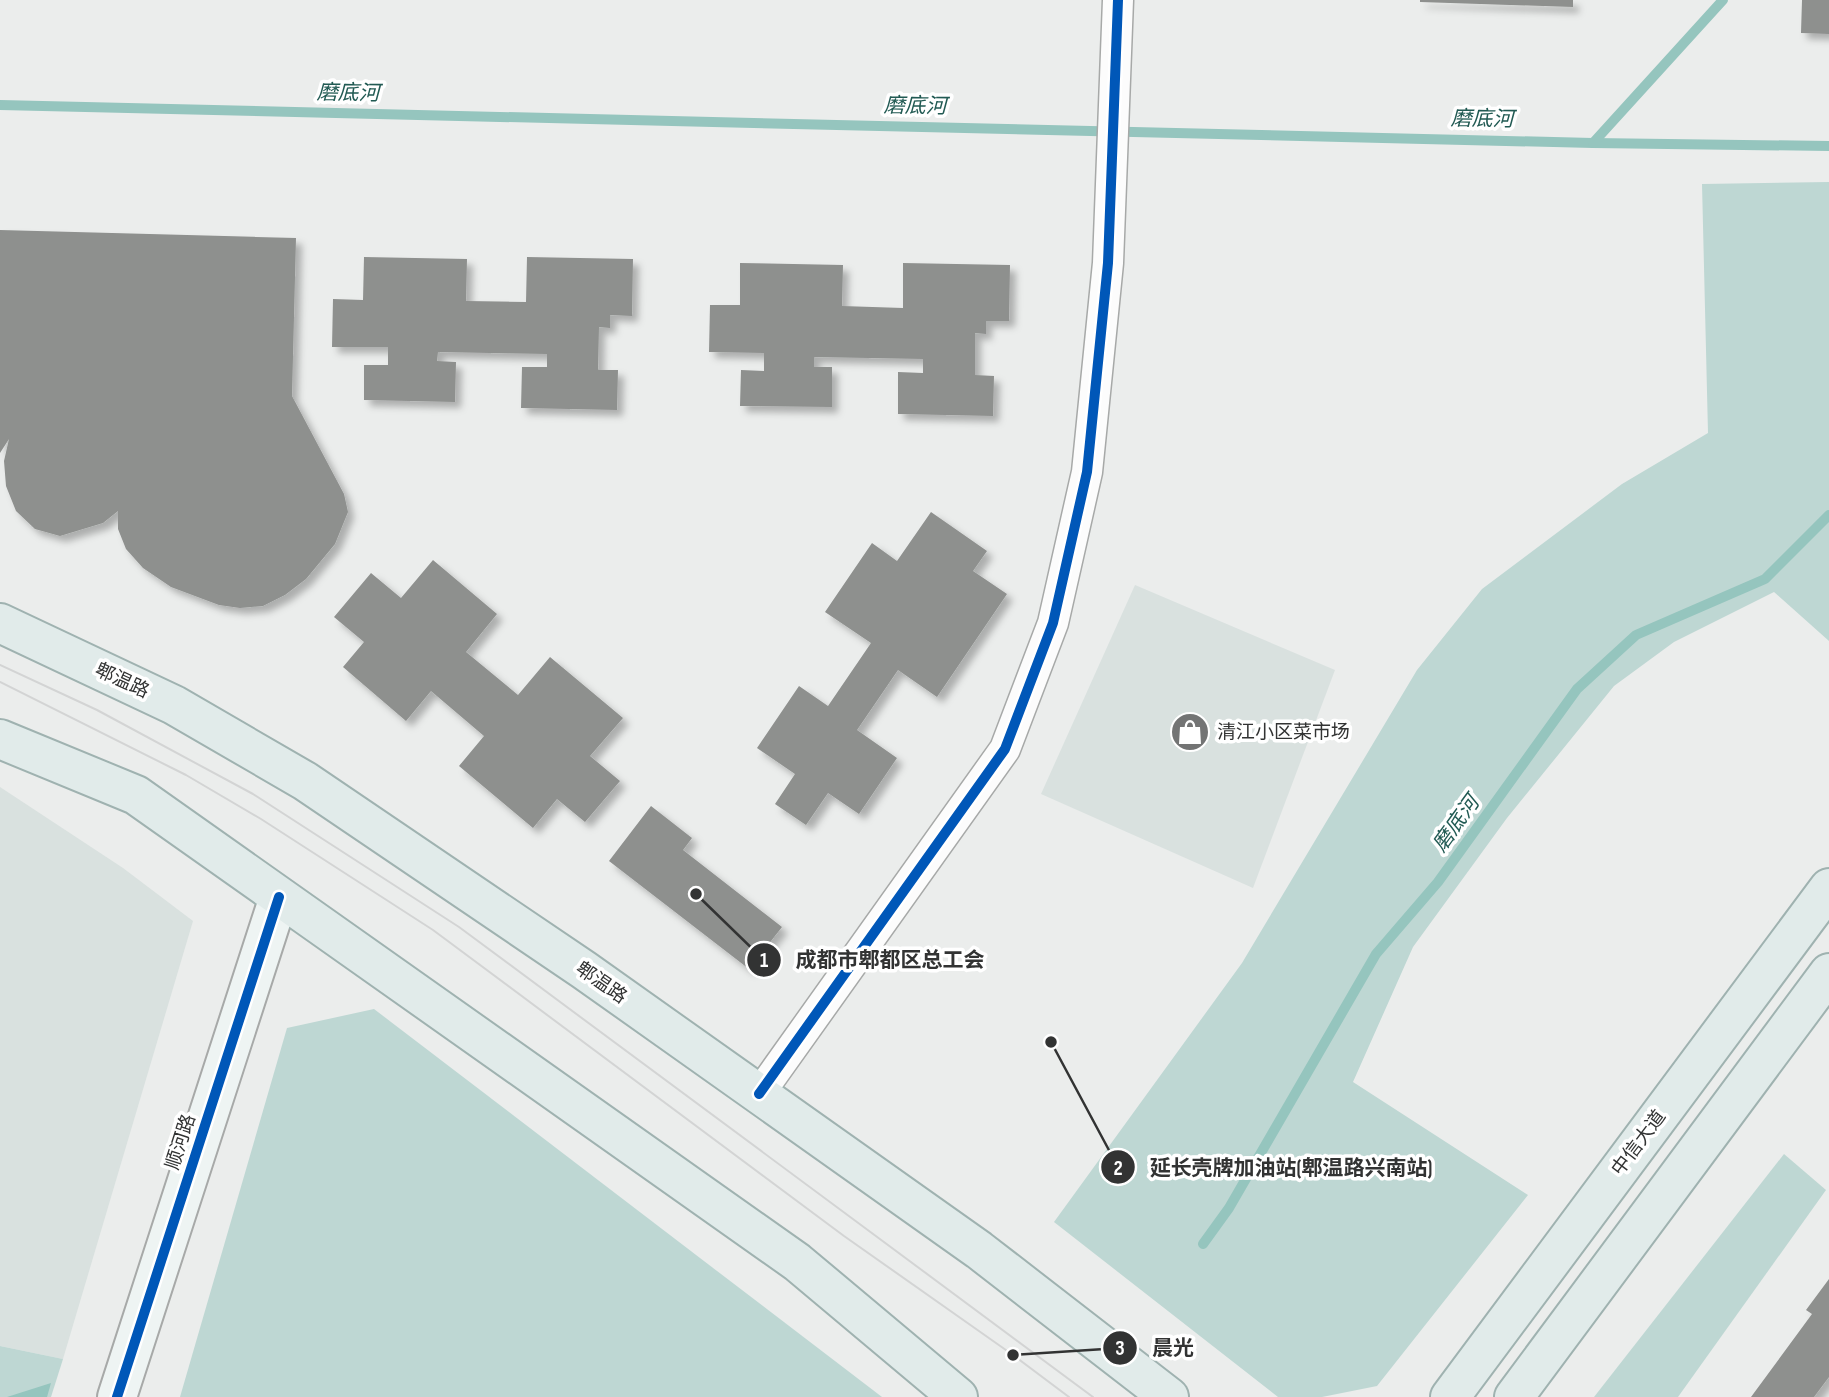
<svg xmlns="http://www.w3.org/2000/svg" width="1829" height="1397" font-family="'Sofia Sans Condensed','Noto Sans SC',sans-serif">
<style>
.built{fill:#d9e1df}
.green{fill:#bed7d3}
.water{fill:#95c5be}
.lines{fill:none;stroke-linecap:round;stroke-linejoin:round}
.stream{stroke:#95c5be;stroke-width:10}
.building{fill:#8e908e;filter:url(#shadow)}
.street-casing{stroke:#a7a9a8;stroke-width:33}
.secondary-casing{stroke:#a7a9a8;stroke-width:42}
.primary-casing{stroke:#9fb2b0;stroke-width:42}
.street{stroke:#fcfcfc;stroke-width:30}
.secondary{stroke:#eef4f3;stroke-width:38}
.primary{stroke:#e1ebea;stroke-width:38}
.tram{stroke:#d3d4d4;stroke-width:2}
.cycleway-casing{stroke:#fff;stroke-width:15}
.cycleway{stroke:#0057b8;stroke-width:10}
.labels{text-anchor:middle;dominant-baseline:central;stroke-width:7;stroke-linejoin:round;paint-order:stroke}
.street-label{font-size:19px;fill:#323333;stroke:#fff}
.poi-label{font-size:19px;fill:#323333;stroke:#fff;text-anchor:start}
.water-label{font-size:21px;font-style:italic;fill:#215a53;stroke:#fff}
.leader{fill:none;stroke:#323333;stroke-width:2.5}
.callout-dot{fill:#323333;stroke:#fff;stroke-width:2.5}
.mark-label{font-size:21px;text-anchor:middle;font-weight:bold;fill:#fff}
.callout-label{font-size:21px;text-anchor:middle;font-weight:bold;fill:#323333;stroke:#fff;stroke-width:7;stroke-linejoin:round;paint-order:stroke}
</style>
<defs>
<filter id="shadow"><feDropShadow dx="6" dy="6" stdDeviation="3.5" flood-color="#0004"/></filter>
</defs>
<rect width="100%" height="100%" fill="#ebedec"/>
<g class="built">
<path d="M 1135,585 L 1335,670 L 1253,888 L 1041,794 Z"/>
<path d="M 0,787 L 123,868 L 193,921 L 63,1359 L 0,1346 Z"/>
</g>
<g class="green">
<path d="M 1829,182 L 1829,641 L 1774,592 L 1674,642 L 1614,686 L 1507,818 L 1413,947 L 1353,1082 L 1528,1195 L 1377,1386 L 1322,1397 L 1278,1397 L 1054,1222 L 1242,963 L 1417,670 L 1482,589 L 1622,484 L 1708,433 L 1702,184 Z"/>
<path d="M 374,1009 L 882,1397 L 180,1397 L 287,1028 Z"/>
<path d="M 1784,1154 L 1826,1190 L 1678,1397 L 1594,1397 Z"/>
<path d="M 0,1346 L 63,1359 L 51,1397 L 0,1397 Z"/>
</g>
<path class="water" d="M 51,1383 L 47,1397 L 7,1397 Z"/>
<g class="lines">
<g class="stream">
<path d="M 0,105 L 1593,143 L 1829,146"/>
<path d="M 1593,143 L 1723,0"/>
<path d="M 1203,1244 L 1229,1208 L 1376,954 L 1438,882 L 1577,689 L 1636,635 L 1765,579 L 1829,515"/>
</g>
</g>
<g class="building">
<path d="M 1420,0 L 1573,0 L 1573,7 L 1420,2 Z"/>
<path d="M 1802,0 L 1829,0 L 1829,34 L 1801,33 Z"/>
<path d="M 0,230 L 296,238 L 292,396 L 344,494 L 348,512 L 335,544 L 306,579 L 285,595 L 263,606 L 240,608 L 219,605 L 171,587 L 143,568 L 126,549 L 118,529 L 118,511 L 103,523 L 60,536 L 35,529 L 16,511 L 6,486 L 4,461 L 9,439 L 0,453 Z"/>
<path d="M 364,257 L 467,259 L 466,301 L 526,302 L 527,257 L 633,259 L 632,316 L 610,315 L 610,328 L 599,327 L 598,370 L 618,370 L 617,410 L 521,408 L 522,367 L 547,367 L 547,354 L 438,352 L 437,361 L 456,362 L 455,402 L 364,400 L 364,365 L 388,365 L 388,347 L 332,347 L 333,299 L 363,300 Z"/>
<path d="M 740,263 L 843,265 L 842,306 L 903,308 L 903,263 L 1010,265 L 1009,321 L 986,321 L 986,334 L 975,333 L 975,375 L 994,376 L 993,416 L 898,414 L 898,372 L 923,373 L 923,359 L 814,357 L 814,367 L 832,367 L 832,407 L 740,406 L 741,370 L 764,371 L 764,353 L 709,352 L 710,305 L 740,305 Z"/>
<path d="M 931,512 L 987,551 L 973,571 L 1007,594 L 937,697 L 898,670 L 857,730 L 897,758 L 859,814 L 828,793 L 806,825 L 775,804 L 795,774 L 757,748 L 799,686 L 828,706 L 871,643 L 825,612 L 872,543 L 897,561 Z"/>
<path d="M 433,560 L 497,614 L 466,652 L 518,695 L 550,657 L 623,718 L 590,756 L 620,781 L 585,822 L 557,799 L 533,828 L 459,766 L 484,736 L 431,691 L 406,721 L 343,667 L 364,642 L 334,617 L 371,573 L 401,598 Z"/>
<path d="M 651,806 L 692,838 L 683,850 L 782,927 L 749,969 L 609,861 Z"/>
<path d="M 1829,1279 L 1829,1377 L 1814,1397 L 1751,1397 L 1812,1314 L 1806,1310 Z"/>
</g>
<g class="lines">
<defs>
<path id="street" d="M 759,1094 L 1005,749 L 1053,623 L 1087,472 L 1108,263 L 1118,0"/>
<path id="secondary" d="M 117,1397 L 279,897"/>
<g id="primary">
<path d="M 0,623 L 174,705 L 305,781 L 584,970 L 979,1250 L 1169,1397"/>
<path d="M 0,739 L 136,795 L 797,1262 L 958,1397"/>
<path d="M 1450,1397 L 1829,888"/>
<path d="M 1514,1397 L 1829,973"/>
</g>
</defs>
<use href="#street" class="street-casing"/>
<use href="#secondary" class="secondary-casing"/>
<use href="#primary" class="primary-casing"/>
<use href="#street" class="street"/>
<use href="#secondary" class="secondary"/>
<use href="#primary" class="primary"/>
<g class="tram">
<path d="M 0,665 L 97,710 L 253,794 L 459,927 L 1093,1397"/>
<path d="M 0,682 L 186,775 L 261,819 L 433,930 L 844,1236 L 1013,1355 L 1069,1397"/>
</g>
<defs>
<g id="cycleway">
<path d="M 759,1094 L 1005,749 L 1053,623 L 1087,472 L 1108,263 L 1118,0"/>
<path d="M 117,1397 L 279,897"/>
</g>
</defs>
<use href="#cycleway" class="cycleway-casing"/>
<use href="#cycleway" class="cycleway"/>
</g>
<defs>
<symbol id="shop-disc" viewBox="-11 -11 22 22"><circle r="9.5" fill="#737474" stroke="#fff"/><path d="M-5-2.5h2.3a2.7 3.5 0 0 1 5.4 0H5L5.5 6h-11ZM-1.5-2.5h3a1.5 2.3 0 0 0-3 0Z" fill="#fff"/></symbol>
</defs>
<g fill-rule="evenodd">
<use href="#shop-disc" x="1168" y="710" width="44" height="44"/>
</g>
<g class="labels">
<g class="street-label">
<text transform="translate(122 681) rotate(25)">郫温路</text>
<text transform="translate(601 983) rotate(35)">郫温路</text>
<text transform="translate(181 1142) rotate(-72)">顺河路</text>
<text transform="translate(1639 1143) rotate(-53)">中信大道</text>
</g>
<g class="poi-label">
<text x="1217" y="732">清江小区菜市场</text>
</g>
<g class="water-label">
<text transform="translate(348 93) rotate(1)">磨底河</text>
<text transform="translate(915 106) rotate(1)">磨底河</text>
<text transform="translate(1482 119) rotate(1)">磨底河</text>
<text transform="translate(1456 824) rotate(-54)">磨底河</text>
</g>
</g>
<path class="leader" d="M696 894L764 960M1051 1042L1118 1167M1013 1355L1120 1348"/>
<g class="callout-dot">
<circle cx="696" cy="894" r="7"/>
<circle cx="1051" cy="1042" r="7"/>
<circle cx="1013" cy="1355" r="7"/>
<circle cx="764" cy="960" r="18"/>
<circle cx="1118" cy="1167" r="18"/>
<circle cx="1120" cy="1348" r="18"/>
</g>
<g class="mark-label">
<text x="764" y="967">1</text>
<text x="1118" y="1175">2</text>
<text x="1120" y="1355">3</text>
</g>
<g class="callout-label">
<text x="890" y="967">成都市郫都区总工会</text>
<text x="1291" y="1175">延长壳牌加油站(郫温路兴南站)</text>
<text x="1173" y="1355">晨光</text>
</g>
</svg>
